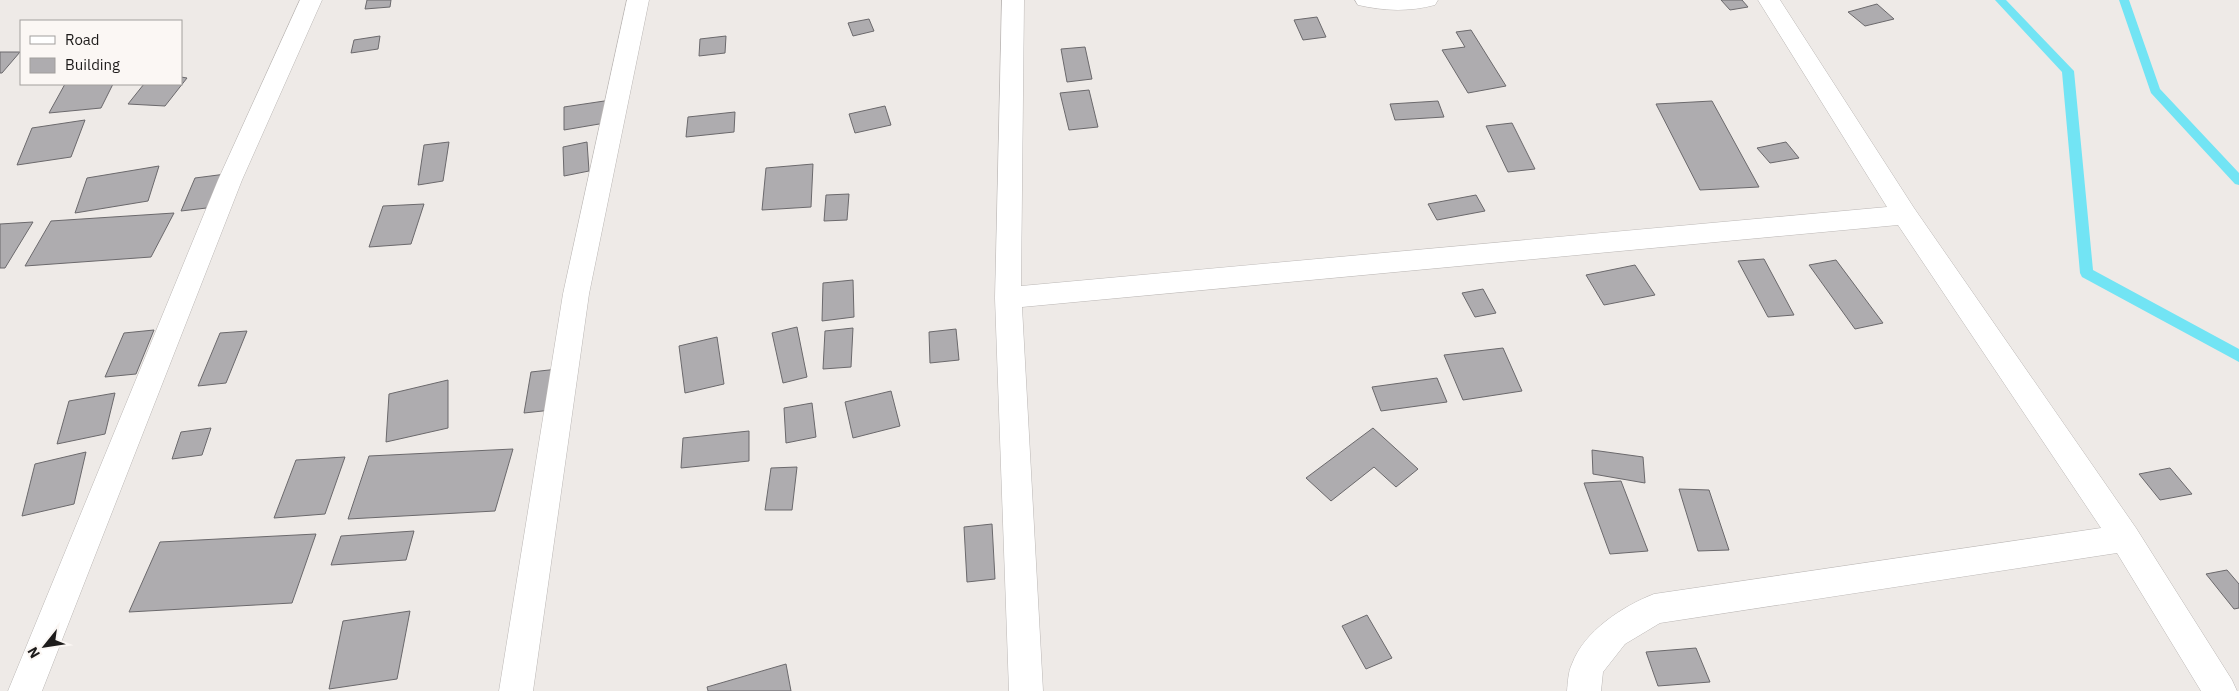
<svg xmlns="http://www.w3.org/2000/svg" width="2239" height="691" font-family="'IBM Plex Sans',sans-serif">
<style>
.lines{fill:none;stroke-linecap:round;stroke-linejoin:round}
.stream{fill:#72e4f4;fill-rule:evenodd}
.building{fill:#aeacaf;stroke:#6b696c}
.minor-casing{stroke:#bbb7b5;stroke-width:1}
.minor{fill:#fff;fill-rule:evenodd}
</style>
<rect width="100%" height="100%" fill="#eeeae7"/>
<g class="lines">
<g class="stream">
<path d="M 1995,0 L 2006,0 L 2074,71 L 2093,270 L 2239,349 L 2239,362 L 2082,277 L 2080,273 L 2062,72 Z"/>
<path d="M 2119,0 L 2129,0 L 2160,89 L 2239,173 L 2239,185 L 2235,184 L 2151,93 Z"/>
</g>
</g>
<g class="building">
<path d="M 367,0 L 391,0 L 390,7 L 365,9 Z"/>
<path d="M 1721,0 L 1742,0 L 1748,7 L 1730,10 Z"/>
<path d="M 1877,4 L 1894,19 L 1865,26 L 1848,12 Z"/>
<path d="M 1317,17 L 1326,37 L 1303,40 L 1294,20 Z"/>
<path d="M 869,19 L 874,31 L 853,36 L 848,23 Z"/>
<path d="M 1471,30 L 1506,86 L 1468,93 L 1442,50 L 1465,47 L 1456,32 Z"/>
<path d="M 380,36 L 378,49 L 351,53 L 354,40 Z"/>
<path d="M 726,36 L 725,53 L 699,56 L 700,39 Z"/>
<path d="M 1085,47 L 1092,79 L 1067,82 L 1061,49 Z"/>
<path d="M 0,52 L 20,52 L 2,73 L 0,73 Z"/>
<path d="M 181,77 L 187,78 L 165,106 L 128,104 L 144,84 L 181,84 Z"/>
<path d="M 65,84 L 113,84 L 101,108 L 49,113 Z"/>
<path d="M 1089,90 L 1098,127 L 1069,130 L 1060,93 Z"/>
<path d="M 611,100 L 611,122 L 564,130 L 564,107 Z"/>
<path d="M 1438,101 L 1444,117 L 1395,120 L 1390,104 Z"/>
<path d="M 1712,101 L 1759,187 L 1700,190 L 1656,104 Z"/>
<path d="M 885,106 L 891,125 L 855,133 L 849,114 Z"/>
<path d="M 735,112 L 734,132 L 686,137 L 688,117 Z"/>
<path d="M 85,120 L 71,157 L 17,165 L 32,128 Z"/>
<path d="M 1512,123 L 1535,169 L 1508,172 L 1486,126 Z"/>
<path d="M 449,142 L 443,181 L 418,185 L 424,145 Z"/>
<path d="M 587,142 L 589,171 L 564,176 L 563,147 Z"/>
<path d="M 1786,142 L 1799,158 L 1770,163 L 1757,148 Z"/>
<path d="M 813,164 L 811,207 L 762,210 L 766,168 Z"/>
<path d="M 159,166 L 148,201 L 75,213 L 87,178 Z"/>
<path d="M 226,174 L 215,207 L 181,211 L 195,178 Z"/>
<path d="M 849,194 L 847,220 L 824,221 L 826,195 Z"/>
<path d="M 1476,195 L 1485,211 L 1437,220 L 1428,204 Z"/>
<path d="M 424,204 L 411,244 L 369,247 L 383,206 Z"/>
<path d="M 174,213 L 151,257 L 25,266 L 51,221 Z"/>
<path d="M 33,222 L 5,268 L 0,268 L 0,224 Z"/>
<path d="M 1764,259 L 1794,315 L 1768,317 L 1738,261 Z"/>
<path d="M 1836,260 L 1883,323 L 1855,329 L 1809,265 Z"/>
<path d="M 1635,265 L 1655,295 L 1604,305 L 1586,275 Z"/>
<path d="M 853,280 L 854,317 L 822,321 L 823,283 Z"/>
<path d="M 1483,289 L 1496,313 L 1475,317 L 1462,293 Z"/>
<path d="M 797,327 L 807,377 L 783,383 L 772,333 Z"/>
<path d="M 853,328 L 851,367 L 823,369 L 825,331 Z"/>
<path d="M 956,329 L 959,360 L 930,363 L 929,332 Z"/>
<path d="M 154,330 L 136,374 L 105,377 L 124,333 Z"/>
<path d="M 247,331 L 226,383 L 198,386 L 220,333 Z"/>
<path d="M 717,337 L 724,384 L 685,393 L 679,346 Z"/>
<path d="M 1503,348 L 1522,391 L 1463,400 L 1444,355 Z"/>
<path d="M 558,369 L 552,410 L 524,413 L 531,372 Z"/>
<path d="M 1437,378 L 1447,402 L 1381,411 L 1372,387 Z"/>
<path d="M 448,380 L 448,428 L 386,442 L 389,394 Z"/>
<path d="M 891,391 L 900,426 L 853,438 L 845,402 Z"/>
<path d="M 115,393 L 105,434 L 57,444 L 69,401 Z"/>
<path d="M 812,403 L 816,437 L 786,443 L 784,408 Z"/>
<path d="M 211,428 L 202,455 L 172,459 L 181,432 Z"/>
<path d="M 1373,428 L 1418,469 L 1396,487 L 1374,467 L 1331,501 L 1306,478 Z"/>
<path d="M 749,431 L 749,461 L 681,468 L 683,438 Z"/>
<path d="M 513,449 L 495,511 L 348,519 L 369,456 Z"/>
<path d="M 1592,450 L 1643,457 L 1645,483 L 1593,474 Z"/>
<path d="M 86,452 L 74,504 L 22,516 L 35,464 Z"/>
<path d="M 345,457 L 325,514 L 274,518 L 296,460 Z"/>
<path d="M 797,467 L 792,510 L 765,510 L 771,468 Z"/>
<path d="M 2170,468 L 2192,494 L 2160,500 L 2139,474 Z"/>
<path d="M 1621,481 L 1648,551 L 1610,554 L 1584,483 Z"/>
<path d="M 1679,489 L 1709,490 L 1729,550 L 1698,551 Z"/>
<path d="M 992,524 L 995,579 L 967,582 L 964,527 Z"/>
<path d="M 414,531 L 406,560 L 331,565 L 341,536 Z"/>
<path d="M 316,534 L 292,603 L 129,612 L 160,542 Z"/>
<path d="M 2227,570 L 2239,584 L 2239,608 L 2234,609 L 2206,574 Z"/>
<path d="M 410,611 L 397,679 L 329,689 L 343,621 Z"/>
<path d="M 1367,615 L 1392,658 L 1366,669 L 1342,626 Z"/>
<path d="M 1696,648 L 1710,682 L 1658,686 L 1646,652 Z"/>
<path d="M 786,664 L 791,691 L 708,691 L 707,687 Z"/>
</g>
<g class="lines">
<defs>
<g id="minor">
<path d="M 300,0 L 322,0 L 242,180 L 42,691 L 8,691 L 218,180 Z"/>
<path d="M 627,0 L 649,0 L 589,294 L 533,691 L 499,691 L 563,294 Z"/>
<path d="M 1002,0 L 1024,0 L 1021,286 L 1887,207 L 1758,0 L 1780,0 L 1914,208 L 2136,528 L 2232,680 L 2237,691 L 2201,691 L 2117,553 L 1660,623 L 1625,644 L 1603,672 L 1601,691 L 1567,691 C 1568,682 1568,672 1572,664 C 1584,631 1623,606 1654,594 L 2101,528 L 1898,225 L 1022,307 L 1043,691 L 1009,691 L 995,298 Z"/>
<path d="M 1355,0 L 1438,0 L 1435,5 C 1409,12 1384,11 1358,5 Z"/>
</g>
</defs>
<use href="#minor" class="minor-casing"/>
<use href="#minor" class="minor"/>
</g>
<rect x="20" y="20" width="162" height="65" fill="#fbf7f4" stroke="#a29f9d"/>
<rect x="30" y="36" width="25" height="8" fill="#ffffff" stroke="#a29f9d"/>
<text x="65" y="45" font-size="15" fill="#1d1b1a">Road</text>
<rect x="30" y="58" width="25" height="15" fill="#aeacaf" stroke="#a29f9d"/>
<text x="65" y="70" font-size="15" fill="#1d1b1a">Building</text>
<g transform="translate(45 646) rotate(240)" stroke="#fbf7f4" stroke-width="4" paint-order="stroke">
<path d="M0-4L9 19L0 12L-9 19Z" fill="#1d1b1a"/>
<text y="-8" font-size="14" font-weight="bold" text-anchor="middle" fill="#1d1b1a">N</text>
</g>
</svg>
